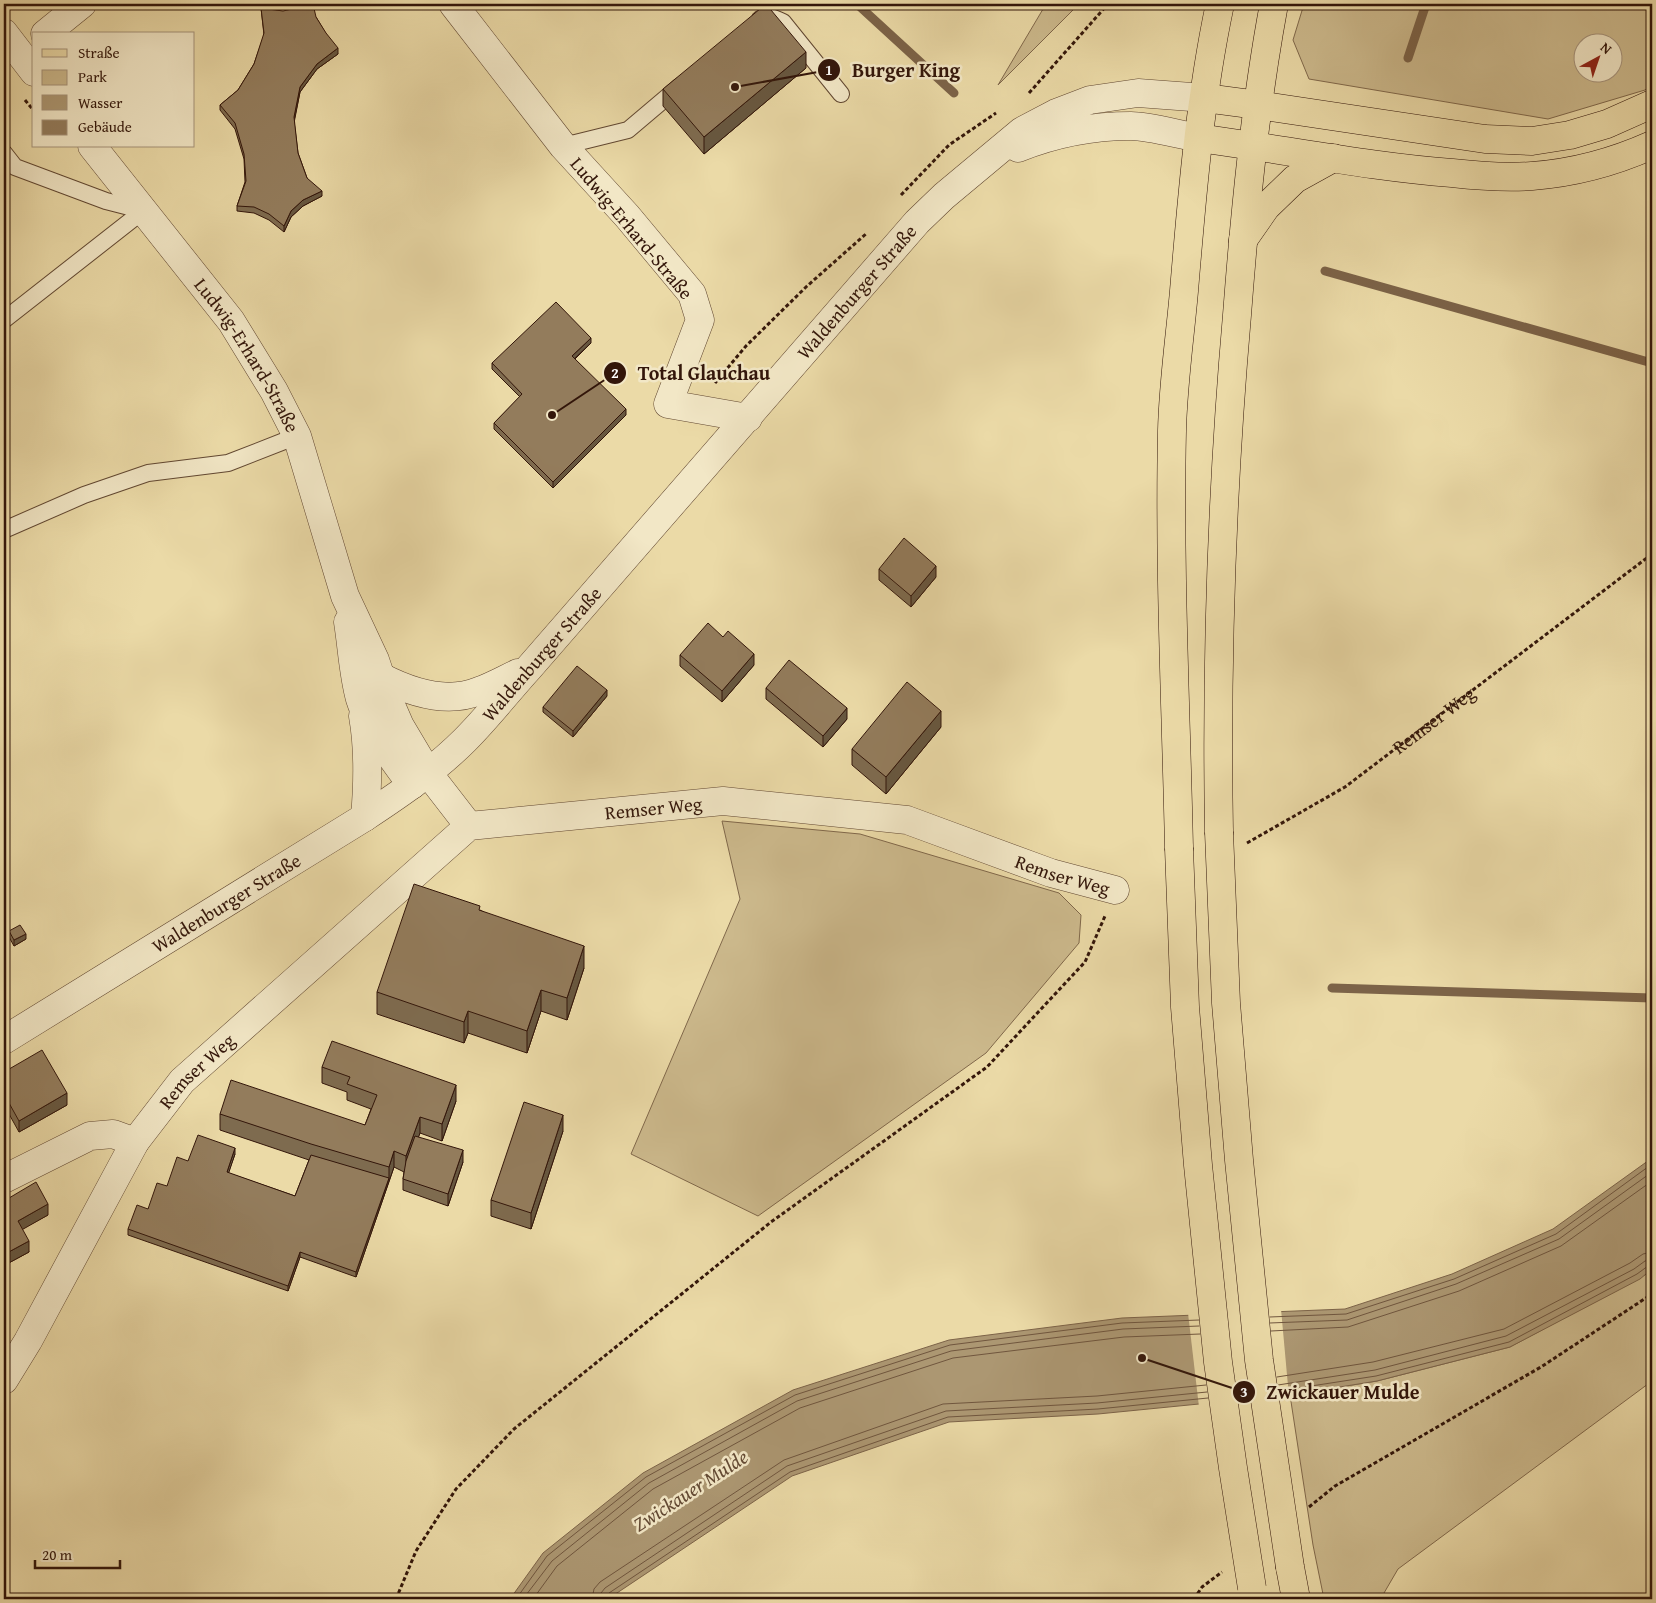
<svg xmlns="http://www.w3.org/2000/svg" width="1656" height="1603" font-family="'Gentium Book Plus',serif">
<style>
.green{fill:#ccb98c;stroke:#80684b;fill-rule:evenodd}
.water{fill:#ac9772;stroke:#7c6348}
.pier{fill:#ebdaa7}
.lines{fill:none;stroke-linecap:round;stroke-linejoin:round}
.shore{stroke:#70563e;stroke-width:1}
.stream{stroke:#7c6348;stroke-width:9}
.service-casing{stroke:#614731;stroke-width:18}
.minor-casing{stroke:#614731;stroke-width:29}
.tertiary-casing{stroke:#614731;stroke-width:29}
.primary-casing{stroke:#33160a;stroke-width:29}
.motorway-casing{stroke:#33160a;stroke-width:29}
.path{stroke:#33160a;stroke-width:3;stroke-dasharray:4 2.5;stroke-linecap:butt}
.service{stroke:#f2e7c6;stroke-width:16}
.minor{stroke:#f2e7c6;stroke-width:28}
.tertiary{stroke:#f2e7c6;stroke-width:28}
.primary{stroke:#ebdaa7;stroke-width:28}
.motorway{stroke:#ebdaa7;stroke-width:28}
.primary-bridge-casing{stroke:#33160a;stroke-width:29;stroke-linecap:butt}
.primary-bridge{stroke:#ebdaa7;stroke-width:28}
.wall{fill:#7e6b4f;stroke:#33160a}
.shaded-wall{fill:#675740;stroke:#33160a}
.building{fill:#937c5c;stroke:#33160a}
.labels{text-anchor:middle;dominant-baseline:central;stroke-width:5;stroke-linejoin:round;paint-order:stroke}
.street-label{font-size:19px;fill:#33160a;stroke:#f2e7c6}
.water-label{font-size:20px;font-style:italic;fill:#634a34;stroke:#f2e7c6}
.leader{fill:none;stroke:#33160a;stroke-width:2}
.callout-dot{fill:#33160a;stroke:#f2e7c6;stroke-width:2}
.mark-label{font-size:15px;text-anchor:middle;font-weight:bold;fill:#fff}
.callout-label{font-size:20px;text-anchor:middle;font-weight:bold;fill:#33160a;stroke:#f2e7c6;stroke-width:5;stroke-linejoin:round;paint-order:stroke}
</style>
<rect width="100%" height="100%" fill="#ebdaa7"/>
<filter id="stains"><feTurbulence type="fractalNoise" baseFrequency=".004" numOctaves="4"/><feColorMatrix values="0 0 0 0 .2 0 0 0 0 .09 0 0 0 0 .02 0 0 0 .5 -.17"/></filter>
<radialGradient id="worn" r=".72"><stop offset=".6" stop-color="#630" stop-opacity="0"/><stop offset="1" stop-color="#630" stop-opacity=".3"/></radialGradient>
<g class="green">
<path d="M 1046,4 L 1079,4 L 998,85 Z"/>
<path d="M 1304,4 L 1652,4 L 1652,84 L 1645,90 L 1548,119 L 1309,79 L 1293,40 ZM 1584,42 L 1614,42 L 1614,72 L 1584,72 Z"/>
<path d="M 722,821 L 860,834 L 1059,893 L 1081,915 L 1079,943 L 986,1053 L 758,1216 L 631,1154 L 740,899 Z"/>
<path d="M 1652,1271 L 1652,1381 L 1398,1569 L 1384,1593 L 1383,1599 L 1324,1599 L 1313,1545 L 1290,1395 L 1377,1381 L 1510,1347 Z"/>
</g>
<path class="water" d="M 1652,1158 L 1652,1269 L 1640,1279 L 1510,1347 L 1377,1381 L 1290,1395 L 1098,1414 L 949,1422 L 792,1476 L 608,1599 L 510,1599 L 543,1553 L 643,1473 L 793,1390 L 949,1340 L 1122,1318 L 1345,1309 L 1452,1274 L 1553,1229 Z"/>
<path class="pier" d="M 1281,1309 L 1289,1397 L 1199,1407 L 1188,1313 Z"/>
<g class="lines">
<g class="shore">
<path d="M 1270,1317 L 1346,1314 L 1454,1279 L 1556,1234 L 1652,1164"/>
<path d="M 1270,1323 L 1347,1320 L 1456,1284 L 1559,1239 L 1652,1172"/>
<path d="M 1271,1331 L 1348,1327 L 1459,1291 L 1561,1246 L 1652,1181"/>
<path d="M 1277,1377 L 1373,1362 L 1504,1329 L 1630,1263 L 1643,1254 L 1652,1252"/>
<path d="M 1278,1385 L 1375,1370 L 1506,1336 L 1634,1269 L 1645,1261 L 1652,1259"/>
<path d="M 1279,1391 L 1376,1376 L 1509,1342 L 1637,1274 L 1648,1266 L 1652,1266"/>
<path d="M 516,1599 L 547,1556 L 646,1477 L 795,1395 L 950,1345 L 1122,1323 L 1199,1320"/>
<path d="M 523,1599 L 552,1561 L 649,1483 L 797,1401 L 951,1351 L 1123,1329 L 1199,1326"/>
<path d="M 533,1599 L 557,1566 L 653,1489 L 800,1408 L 953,1358 L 1124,1337 L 1200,1334"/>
<path d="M 592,1599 L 594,1589 L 600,1582 L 784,1460 L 943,1404 L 1097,1396 L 1206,1385"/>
<path d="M 600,1599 L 601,1593 L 605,1588 L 787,1466 L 946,1411 L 1097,1403 L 1207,1392"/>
<path d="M 606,1599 L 609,1593 L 790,1472 L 948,1417 L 1098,1409 L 1208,1398"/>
</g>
<g class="stream">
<path d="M 857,4 L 954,93"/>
<path d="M 1408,58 L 1426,4"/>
<path d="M 1325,271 L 1652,363"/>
<path d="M 1332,988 L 1652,998"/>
</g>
<defs>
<g id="service">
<path d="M 760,19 C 768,14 776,19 783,22 L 841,94"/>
<path d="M 563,146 L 628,130 L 680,86"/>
<path d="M 4,153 L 15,167 L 106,201 L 141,210"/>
<path d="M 4,320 L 143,211"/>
<path d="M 4,530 L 84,495 L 148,473 L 228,463 L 297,436"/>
</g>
<g id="minor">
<path d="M 453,4 L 563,146 L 627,216 L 692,294 L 700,320 L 668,404 L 748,418"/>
<path d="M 45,34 L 82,4"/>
<path d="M 428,773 L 469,826"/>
<path d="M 4,1179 L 90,1136 L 113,1134 L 135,1142"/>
<path id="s2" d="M 4,1380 L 28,1341 L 135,1142 L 182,1081 L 469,826 L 723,801 L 907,820 L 1051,873 L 1115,890"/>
</g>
<g id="tertiary">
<path d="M 4,33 L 34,72"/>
<path id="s3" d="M 92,146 L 231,321 L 274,391 L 297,436 L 345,596 L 375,660 L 387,696 L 400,726 L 428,773"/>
<path d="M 1018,148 C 1053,134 1093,126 1131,126 C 1150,126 1179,135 1199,138"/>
<path d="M 348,622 C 352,647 353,674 360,699 C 368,725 395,763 412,785"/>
<path d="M 381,677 C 410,692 447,704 479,691 C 493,686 505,679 518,673"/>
<path d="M 363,716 C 369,750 368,783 365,817"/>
<path id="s4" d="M 4,1040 L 365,817 C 400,794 435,770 465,740 C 488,717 508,691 529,668 L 917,222 L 944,196 L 1022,131 L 1056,113 L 1090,100 L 1138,93 L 1205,98"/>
</g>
<g id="primary">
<path d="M 1205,98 L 1258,105"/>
<path d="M 1199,138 L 1253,146"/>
<path d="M 1219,832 C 1216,660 1222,486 1237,315 C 1245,211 1255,106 1274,4"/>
<path d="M 1179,848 C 1176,709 1169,570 1172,431 C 1173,384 1180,337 1184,291 C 1192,195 1200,98 1220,4"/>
<path d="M 1290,1567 L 1296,1599"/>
</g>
<g id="motorway">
<path d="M 1258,105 L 1485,139 L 1532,141 L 1570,135 L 1607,124 L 1652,104"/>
<path d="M 1253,146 C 1319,156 1386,168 1452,173 C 1479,176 1505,178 1532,176 C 1573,173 1614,162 1652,145"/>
<path d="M 1243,240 L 1266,207 L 1295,179 L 1333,158"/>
</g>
</defs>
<use href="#service" class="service-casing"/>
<use href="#minor" class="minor-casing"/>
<use href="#tertiary" class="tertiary-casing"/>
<use href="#primary" class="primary-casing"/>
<use href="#motorway" class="motorway-casing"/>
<g class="path">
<path d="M 1029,93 L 1108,4"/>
<path d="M 25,100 L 34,111"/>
<path d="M 901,195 L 949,145 L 996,113"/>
<path d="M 715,383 L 746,346 L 806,287 L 867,233"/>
<path id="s1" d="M 1247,843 L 1345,787 L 1652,554"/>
<path d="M 1309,1507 L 1335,1486 L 1541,1367 L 1652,1294"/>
<path d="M 396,1599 L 416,1551 L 456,1489 L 514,1429 L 771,1222 L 987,1067 L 1085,962 L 1105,916"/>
<path d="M 1194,1599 L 1202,1587 L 1222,1572"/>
</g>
<use href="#service" class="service"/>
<use href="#minor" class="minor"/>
<use href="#tertiary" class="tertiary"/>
<use href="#primary" class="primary"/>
<use href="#motorway" class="motorway"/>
<defs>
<g id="primary-bridge">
<path d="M 1219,832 L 1226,1003 L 1239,1160 L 1259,1360 L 1290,1567"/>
<path d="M 1179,848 L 1185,1007 L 1198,1165 L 1218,1362 L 1233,1468 L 1252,1588"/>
</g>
</defs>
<use href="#primary-bridge" class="primary-bridge-casing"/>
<use href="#primary-bridge" class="primary-bridge"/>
</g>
<g class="wall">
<path d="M 261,8 L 316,17 L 338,54 L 317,69 L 300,92 L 294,121 L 298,153 L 307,178 L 322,196 L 303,206 L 291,217 L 284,232 L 269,220 L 254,213 L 237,211 L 237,206 L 245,182 L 244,159 L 235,129 L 220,110 L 220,105 L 238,90 L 254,64 L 264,35 Z"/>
<path d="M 806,68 L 704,154 L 663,106 L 663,89 Z"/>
<path d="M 591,343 L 575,359 L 626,415 L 553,488 L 494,429 L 494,423 L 520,397 L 492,369 L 492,363 Z"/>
<path d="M 879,569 L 936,577 L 911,607 L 879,580 Z"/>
<path d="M 680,655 L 754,665 L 722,702 L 680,666 Z"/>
<path d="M 766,688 L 847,719 L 823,747 L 766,699 Z"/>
<path d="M 607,696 L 573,737 L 543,712 L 543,707 Z"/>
<path d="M 941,727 L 886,794 L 852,765 L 852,749 Z"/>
<path d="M 480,910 L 584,968 L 567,1020 L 541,1011 L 527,1053 L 468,1033 L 464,1043 L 377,1014 L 377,992 Z"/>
<path d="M 9,931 L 26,939 L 14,946 L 9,937 Z"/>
<path d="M 322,1067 L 456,1101 L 442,1141 L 420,1133 L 418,1137 L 463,1162 L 448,1206 L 403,1190 L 403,1179 L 404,1172 L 394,1167 L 356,1277 L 300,1257 L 288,1291 L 128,1235 L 128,1229 L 148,1209 L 188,1161 L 235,1154 L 228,1173 L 295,1196 L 309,1160 L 220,1130 L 220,1114 L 365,1125 L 371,1109 L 347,1100 L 347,1092 L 322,1083 Z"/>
<path d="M 4,1072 L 67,1105 L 19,1132 L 4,1105 Z"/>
<path d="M 563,1131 L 531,1229 L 491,1216 L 491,1200 Z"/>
<path d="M 4,1201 L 48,1215 L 22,1229 L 29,1252 L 5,1265 L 4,1263 Z"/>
</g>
<g class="shaded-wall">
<path d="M 338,48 L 338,54 L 317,69 L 300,92 L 294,123 L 294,117 L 300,87 L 317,64 Z"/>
<path d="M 806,52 L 806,68 L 704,154 L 704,137 Z"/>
<path d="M 322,191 L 322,196 L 303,206 L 291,217 L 284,232 L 284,226 L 291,211 L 303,200 Z"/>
<path d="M 591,338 L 591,343 L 572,361 L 572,356 Z"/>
<path d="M 626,409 L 626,415 L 553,488 L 553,482 Z"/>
<path d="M 936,566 L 936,577 L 911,607 L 911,596 Z"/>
<path d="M 754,654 L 754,665 L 722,702 L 722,691 Z"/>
<path d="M 607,690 L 607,696 L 573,737 L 573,731 Z"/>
<path d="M 847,708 L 847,719 L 823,747 L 823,736 Z"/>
<path d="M 941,711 L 941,727 L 886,794 L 886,777 Z"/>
<path d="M 26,934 L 26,939 L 14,946 L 14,940 Z"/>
<path d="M 584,946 L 584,968 L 567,1020 L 567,998 Z"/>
<path d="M 541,990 L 541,1011 L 527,1053 L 527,1031 Z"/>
<path d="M 468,1011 L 468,1033 L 464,1043 L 464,1022 Z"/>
<path d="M 456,1085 L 456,1101 L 442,1141 L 442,1124 Z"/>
<path d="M 67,1093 L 67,1105 L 19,1132 L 19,1121 Z"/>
<path d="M 563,1115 L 563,1131 L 531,1229 L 531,1213 Z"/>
<path d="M 420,1117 L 420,1133 L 406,1172 L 406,1156 Z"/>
<path d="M 235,1148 L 235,1154 L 227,1178 L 227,1172 Z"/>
<path d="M 463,1150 L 463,1162 L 448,1206 L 448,1194 Z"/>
<path d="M 394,1151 L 394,1167 L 356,1277 L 356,1272 L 389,1178 L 389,1167 Z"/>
<path d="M 48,1204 L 48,1215 L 18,1232 L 18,1221 Z"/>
<path d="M 29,1241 L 29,1252 L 5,1265 L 5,1254 Z"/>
<path d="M 300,1252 L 300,1257 L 288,1291 L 288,1286 Z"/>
</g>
<g class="building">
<path d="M 305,4 L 313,4 L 316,17 L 326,33 L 338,48 L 317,64 L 300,87 L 294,117 L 298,153 L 307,178 L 322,191 L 303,200 L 291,211 L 284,226 L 269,214 L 254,207 L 237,206 L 246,181 L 244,154 L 235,123 L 220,105 L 238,90 L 254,64 L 264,33 L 261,8 L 283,11 L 301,7 Z"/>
<path d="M 766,4 L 806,52 L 704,137 L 663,89 Z"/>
<path d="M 556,302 L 591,338 L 572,356 L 626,409 L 553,482 L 494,423 L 522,394 L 492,363 Z"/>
<path d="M 904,538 L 936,566 L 911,596 L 879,569 Z"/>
<path d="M 708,623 L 723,637 L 728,631 L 754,654 L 722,691 L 680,655 Z"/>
<path d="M 789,660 L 847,708 L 823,736 L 766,688 Z"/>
<path d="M 577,666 L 607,690 L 573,731 L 543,707 Z"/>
<path d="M 907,682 L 941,711 L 886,777 L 852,749 Z"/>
<path d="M 414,884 L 480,906 L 479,910 L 584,946 L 567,998 L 541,990 L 527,1031 L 468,1011 L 464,1022 L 377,992 Z"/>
<path d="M 20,925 L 26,934 L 14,940 L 9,931 Z"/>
<path d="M 332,1041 L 456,1085 L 442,1124 L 420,1117 L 406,1156 L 394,1151 L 389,1167 L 311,1144 L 220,1114 L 231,1080 L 365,1125 L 377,1095 L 347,1084 L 350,1077 L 322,1067 Z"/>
<path d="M 42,1050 L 67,1093 L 19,1121 L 4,1094 L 4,1072 Z"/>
<path d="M 524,1102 L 563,1115 L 531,1213 L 491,1200 Z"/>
<path d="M 198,1135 L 235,1148 L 227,1172 L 295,1196 L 311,1155 L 389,1178 L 356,1272 L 300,1252 L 288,1286 L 128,1229 L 137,1205 L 148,1209 L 157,1183 L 167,1186 L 177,1157 L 188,1161 Z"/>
<path d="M 415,1136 L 463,1150 L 448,1194 L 403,1179 L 406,1161 Z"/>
<path d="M 36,1182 L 48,1204 L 18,1221 L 29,1241 L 5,1254 L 4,1252 L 4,1201 Z"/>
</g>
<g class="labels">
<g class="street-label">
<text transform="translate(632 228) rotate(50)">Ludwig-Erhard-Straße</text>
<text stroke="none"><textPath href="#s4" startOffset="1146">Waldenburger Straße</textPath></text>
<text stroke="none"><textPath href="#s3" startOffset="261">Ludwig-Erhard-Straße</textPath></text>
<text stroke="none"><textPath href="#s4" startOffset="666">Waldenburger Straße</textPath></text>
<text stroke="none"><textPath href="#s1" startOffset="224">Remser Weg</textPath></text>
<text stroke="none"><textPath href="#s2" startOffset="918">Remser Weg</textPath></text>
<text stroke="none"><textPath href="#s2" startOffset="1338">Remser Weg</textPath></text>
<text stroke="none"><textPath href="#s4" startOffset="261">Waldenburger Straße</textPath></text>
<text stroke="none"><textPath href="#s2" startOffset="366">Remser Weg</textPath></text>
</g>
<g class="water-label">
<text transform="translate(690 1490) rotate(-33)">Zwickauer Mulde</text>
</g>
</g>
<path class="leader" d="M735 87L829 70M552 415L615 373M1142 1358L1244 1392"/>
<g class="callout-dot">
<circle cx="735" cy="87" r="5"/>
<circle cx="552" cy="415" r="5"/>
<circle cx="1142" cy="1358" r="5"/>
<circle cx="829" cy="70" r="12"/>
<circle cx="615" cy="373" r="12"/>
<circle cx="1244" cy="1392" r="12"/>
</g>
<g class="mark-label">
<text x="829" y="75">1</text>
<text x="615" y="378">2</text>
<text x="1244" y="1397">3</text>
</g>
<g class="callout-label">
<text x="906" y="77">Burger King</text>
<text x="704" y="380">Total Glauchau</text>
<text x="1343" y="1399">Zwickauer Mulde</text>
</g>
<rect width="1656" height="1603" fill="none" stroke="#ebdaa7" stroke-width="20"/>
<rect x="5" y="5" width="1646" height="1593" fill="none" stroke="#33160a" stroke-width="2.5"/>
<rect x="10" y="10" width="1636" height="1583" fill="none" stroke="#33160a"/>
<rect x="32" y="32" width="162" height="115" fill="#f2e7c6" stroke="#a6937b"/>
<rect x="42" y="49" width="25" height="8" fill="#ebdaa7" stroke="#a6937b"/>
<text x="78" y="58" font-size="15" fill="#33160a">Straße</text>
<rect x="42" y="70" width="25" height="15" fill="#ccb98c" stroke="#a6937b"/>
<text x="78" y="82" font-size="15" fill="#33160a">Park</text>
<rect x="42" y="95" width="25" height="15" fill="#ac9772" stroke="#a6937b"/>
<text x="78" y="108" font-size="15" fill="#33160a">Wasser</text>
<rect x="42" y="120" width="25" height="15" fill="#937c5c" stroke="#a6937b"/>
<text x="78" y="132" font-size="15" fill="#33160a">Gebäude</text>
<g transform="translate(1598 58) rotate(40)"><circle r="24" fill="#f2e7c6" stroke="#a6937b"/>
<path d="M0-4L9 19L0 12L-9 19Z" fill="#8f2418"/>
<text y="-8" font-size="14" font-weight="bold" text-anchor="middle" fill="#33160a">N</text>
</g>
<path d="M35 1560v8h85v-8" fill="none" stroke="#33160a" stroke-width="2.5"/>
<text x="42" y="1560" font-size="15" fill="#33160a" stroke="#f2e7c6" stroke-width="4" paint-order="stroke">20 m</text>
<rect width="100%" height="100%" filter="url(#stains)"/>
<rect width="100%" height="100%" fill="url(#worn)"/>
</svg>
